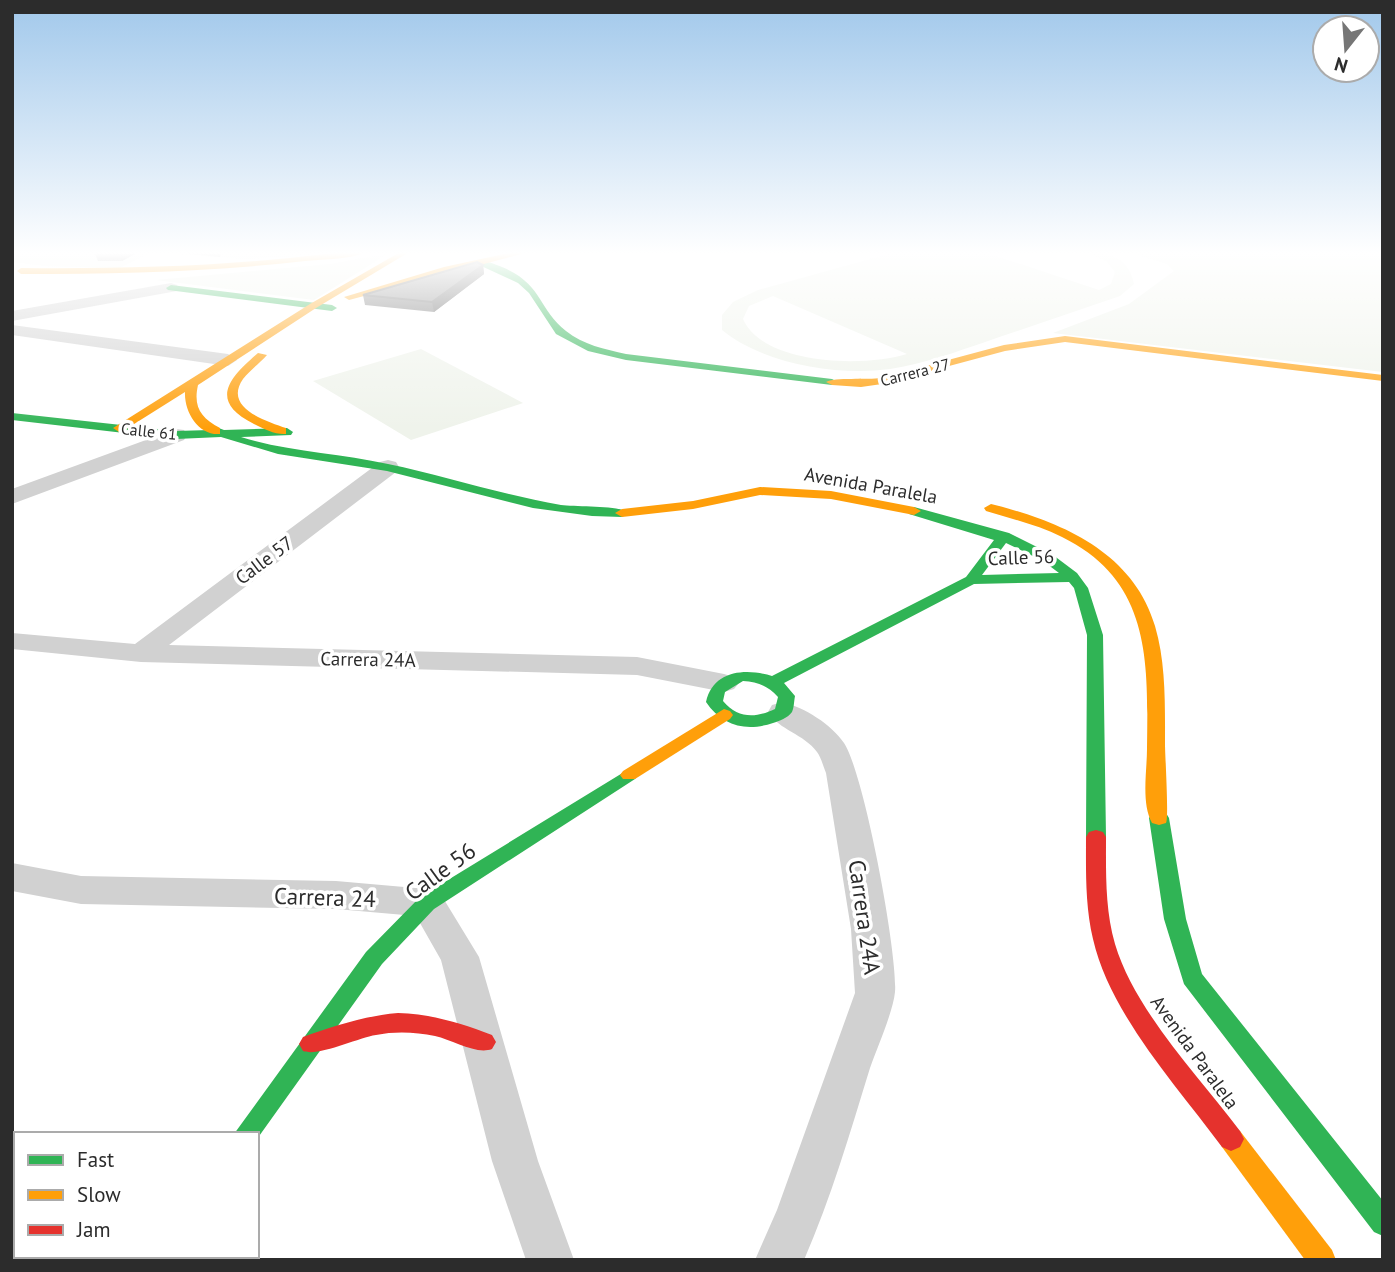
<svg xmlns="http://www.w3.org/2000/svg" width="1395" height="1272" font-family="'PT Sans',sans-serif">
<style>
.green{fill:#eff3eb;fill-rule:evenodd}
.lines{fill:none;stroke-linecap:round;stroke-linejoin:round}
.street{fill:#d1d1d1;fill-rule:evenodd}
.fast{fill:#30b455;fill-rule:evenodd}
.slow{fill:#ff9f0a;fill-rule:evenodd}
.jam{fill:#e5322d;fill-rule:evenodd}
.wall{fill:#6c6c6c}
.shaded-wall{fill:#585858}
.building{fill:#7d7d7d;stroke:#585858;stroke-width:2}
.labels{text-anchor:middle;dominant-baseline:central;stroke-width:7;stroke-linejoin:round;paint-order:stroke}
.far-street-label{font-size:16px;fill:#2c2c2c;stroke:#fff}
.street-label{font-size:19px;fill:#2c2c2c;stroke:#fff}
.near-street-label{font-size:23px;fill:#2c2c2c;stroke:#fff}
</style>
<rect width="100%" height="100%" fill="#fff"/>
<g class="green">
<path d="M 12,251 L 343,251 L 302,256 L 247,259 L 151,253 L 119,268 L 45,266 L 12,262 Z"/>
<path d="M 899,251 L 981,251 L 1099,290 L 1111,284 L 1115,272 L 1106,261 L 1083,251 C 1107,251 1129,257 1134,284 L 1120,296 C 1076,311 1032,326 988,341 C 955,352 924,364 890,369 C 836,376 764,364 722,330 L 722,315 L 733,302 L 758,290 ZM 773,296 L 907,354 C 865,367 764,366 743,319 L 749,306 Z"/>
<path d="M 1124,251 L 1383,251 L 1383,372 L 1053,333 L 1129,304 L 1174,271 L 1167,264 Z"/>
<path d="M 389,253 L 314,300 L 156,280 L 330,264 Z"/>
<path d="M 421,349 L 523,403 L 411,440 L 313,381 Z"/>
</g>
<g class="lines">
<g class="street">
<path d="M 171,283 L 177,285 L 179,288 L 177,291 L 12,321 L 12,311 Z"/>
<path d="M 12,325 L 228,354 L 237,360 L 228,366 L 12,335 Z"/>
<path d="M 176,429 L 184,430 L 187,435 L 184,440 L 12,504 L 12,489 Z"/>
<path d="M 388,460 L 396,462 L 399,467 L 396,472 L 169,645 L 637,657 L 724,674 L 734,677 L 739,683 L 734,689 L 724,692 L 637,675 L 141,662 L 12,649 L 12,633 L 135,644 L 380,462 Z"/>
<path d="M 783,702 C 805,708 831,724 844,743 C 864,773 898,954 895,992 C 893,1012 877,1048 870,1068 C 850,1133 831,1198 804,1260 L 755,1260 L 777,1210 L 855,993 L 851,929 L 826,773 C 823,766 821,757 817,752 C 804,734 779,730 768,712 L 772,705 Z"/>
<path d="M 12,863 L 81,876 L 336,881 L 427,889 L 440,893 L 479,957 L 538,1161 L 574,1260 L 526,1260 L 492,1161 L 441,960 L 416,916 L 336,909 L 81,904 L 12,891 Z"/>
</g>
<g class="fast">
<path d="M 477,260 C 486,260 494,264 502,267 C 543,284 538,309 566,331 C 583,345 605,349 626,354 L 832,379 L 838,382 L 832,385 L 626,360 L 588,351 L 556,334 L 529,293 L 518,283 L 477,264 Z"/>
<path d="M 171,285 L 332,305 L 337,308 L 332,311 L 168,290 L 166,288 Z"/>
<path d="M 12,413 L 176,431 L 210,430 L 216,427 L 224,430 L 287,428 L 293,432 L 291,435 L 241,437 C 289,452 339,453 388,464 C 446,476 502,495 561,505 C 576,507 620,505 629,513 L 622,517 L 592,516 L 533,508 L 387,471 L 278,454 L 221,437 L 176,439 L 12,420 Z"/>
<path d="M 914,507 L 1009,533 L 1053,555 L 1077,573 L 1088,588 L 1103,635 L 1106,837 L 1103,842 L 1096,844 L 1089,842 L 1086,837 L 1087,635 L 1074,588 L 1069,582 L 974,584 L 784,683 L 795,696 C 794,701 794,708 792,712 C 788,718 779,721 773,723 C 746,732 722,726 706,702 C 713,670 746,668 772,676 L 966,577 L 994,540 L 909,514 L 907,511 ZM 1006,543 L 1043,561 L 1059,573 L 982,575 ZM 743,681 C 758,682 768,686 778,697 L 775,709 C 756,718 738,719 723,701 L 725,692 Z"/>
<path d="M 629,769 L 635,771 L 638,775 L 635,779 L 434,909 L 382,964 L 257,1139 L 257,1134 L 234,1134 L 366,952 L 420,897 Z"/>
<path d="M 1159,811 L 1166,813 L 1169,818 L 1186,919 L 1202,974 L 1383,1201 L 1383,1236 L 1374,1232 L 1184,984 L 1164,919 L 1149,818 L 1152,813 Z"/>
</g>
<g class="slow">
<path d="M 348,251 L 367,251 C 352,260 323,259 305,261 C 210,272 116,274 21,274 L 17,271 L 21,268 C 130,269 239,266 348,251 Z"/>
<path d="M 402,251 L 411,251 L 316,308 L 198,385 C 193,407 201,418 220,428 L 220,434 C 199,436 184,412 185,392 L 123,431 L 119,432 L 113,428 L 310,304 Z"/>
<path d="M 518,251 L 532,251 L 349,300 L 344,297 L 444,267 Z"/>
<path d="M 1065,336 L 1383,375 L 1383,381 L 1065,342 L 1005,351 L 882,384 L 861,387 L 832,385 L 826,382 C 834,377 868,380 881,378 L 1004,345 Z"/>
<path d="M 258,353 L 267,355 C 260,363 250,370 243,379 C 223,408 266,421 286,428 L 286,434 C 276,435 264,429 254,424 C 208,401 229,378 258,353 Z"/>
<path d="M 760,487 L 831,491 L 914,507 L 921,511 L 914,515 L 831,499 L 760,495 L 693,509 L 622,517 L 615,513 L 622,509 L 693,501 Z"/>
<path d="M 991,504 C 1059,521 1133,551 1155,626 C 1166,663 1165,705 1165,743 C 1165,756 1169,817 1166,823 L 1159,825 L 1152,823 C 1141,803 1147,771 1147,749 C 1148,663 1152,581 1062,537 C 1038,525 1012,519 986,511 L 984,508 Z"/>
<path d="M 724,709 L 730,711 L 733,715 L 730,719 L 635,779 L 623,779 L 620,775 L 623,771 Z"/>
<path d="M 1231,1127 L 1240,1131 L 1332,1250 L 1336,1260 L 1305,1260 L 1222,1147 L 1218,1139 L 1222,1131 Z"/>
<path d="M 143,1256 L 172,1256 L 170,1260 L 141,1260 Z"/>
</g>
<g class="jam">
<path d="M 1096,830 L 1103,832 L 1106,837 C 1106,873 1105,909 1115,944 C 1135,1011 1198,1075 1240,1131 L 1244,1139 L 1240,1147 L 1231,1151 L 1222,1147 C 1177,1086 1110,1014 1093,939 C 1085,905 1086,871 1086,837 L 1089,832 Z"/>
<path d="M 398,1013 C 431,1014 461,1023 492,1035 L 496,1042 L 492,1049 C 476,1055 453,1040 435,1036 C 416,1032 395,1031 376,1035 C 357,1038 318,1057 303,1051 L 299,1044 L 303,1037 C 334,1026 364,1016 398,1013 Z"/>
</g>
</g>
<g class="wall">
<path d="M 94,251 L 140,251 L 122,261 L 98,261 Z"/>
<path d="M 162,251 L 221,251 L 221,252 L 220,257 Z"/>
<path d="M 483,265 L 484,274 L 434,312 L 365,305 L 363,295 Z"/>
</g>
<g class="shaded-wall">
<path d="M 119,251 L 140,251 L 122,261 Z"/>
<path d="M 483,265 L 484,274 L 434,312 L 432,302 Z"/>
</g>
<path class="building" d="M 477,262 L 483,265 L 432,302 L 363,295 Z"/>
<linearGradient id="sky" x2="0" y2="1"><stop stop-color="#a1c8eb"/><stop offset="0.59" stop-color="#fff"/><stop offset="1" stop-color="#fff" stop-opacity="0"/></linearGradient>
<rect width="1395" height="429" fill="url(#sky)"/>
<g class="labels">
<g class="far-street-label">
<text transform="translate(915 372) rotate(-14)">Carrera 27</text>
<text transform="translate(149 431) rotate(6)">Calle 61</text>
</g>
<g class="street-label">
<text transform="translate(871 485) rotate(10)">Avenida Paralela</text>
<text transform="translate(1021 557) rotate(-2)">Calle 56</text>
<text transform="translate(264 560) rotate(-37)">Calle 57</text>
<text transform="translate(368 659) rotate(1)">Carrera 24A</text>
<text transform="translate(1195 1052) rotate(54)">Avenida Paralela</text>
</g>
<g class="near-street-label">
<text transform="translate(440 871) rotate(-36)">Calle 56</text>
<text transform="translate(325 897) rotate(2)">Carrera 24</text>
<text transform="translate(865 917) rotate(82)">Carrera 24A</text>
</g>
</g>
<rect width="1395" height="1272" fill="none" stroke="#2c2c2c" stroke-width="28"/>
<rect x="14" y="1132" width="245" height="126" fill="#ffffff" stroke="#ababab" stroke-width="2"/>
<rect x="28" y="1155" width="35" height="10" fill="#30b455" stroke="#ababab" stroke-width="2"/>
<text x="77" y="1167" font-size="21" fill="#2c2c2c">Fast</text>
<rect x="28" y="1190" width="35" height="10" fill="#ff9f0a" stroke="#ababab" stroke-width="2"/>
<text x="77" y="1202" font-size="21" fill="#2c2c2c">Slow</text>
<rect x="28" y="1225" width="35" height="10" fill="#e5322d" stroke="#ababab" stroke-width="2"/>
<text x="77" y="1237" font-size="21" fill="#2c2c2c">Jam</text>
<g transform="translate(1346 49) rotate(197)"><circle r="33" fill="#ffffff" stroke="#ababab" stroke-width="2"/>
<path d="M0-5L12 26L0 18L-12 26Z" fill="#767676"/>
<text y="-10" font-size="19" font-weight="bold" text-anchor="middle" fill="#2c2c2c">N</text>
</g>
</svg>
